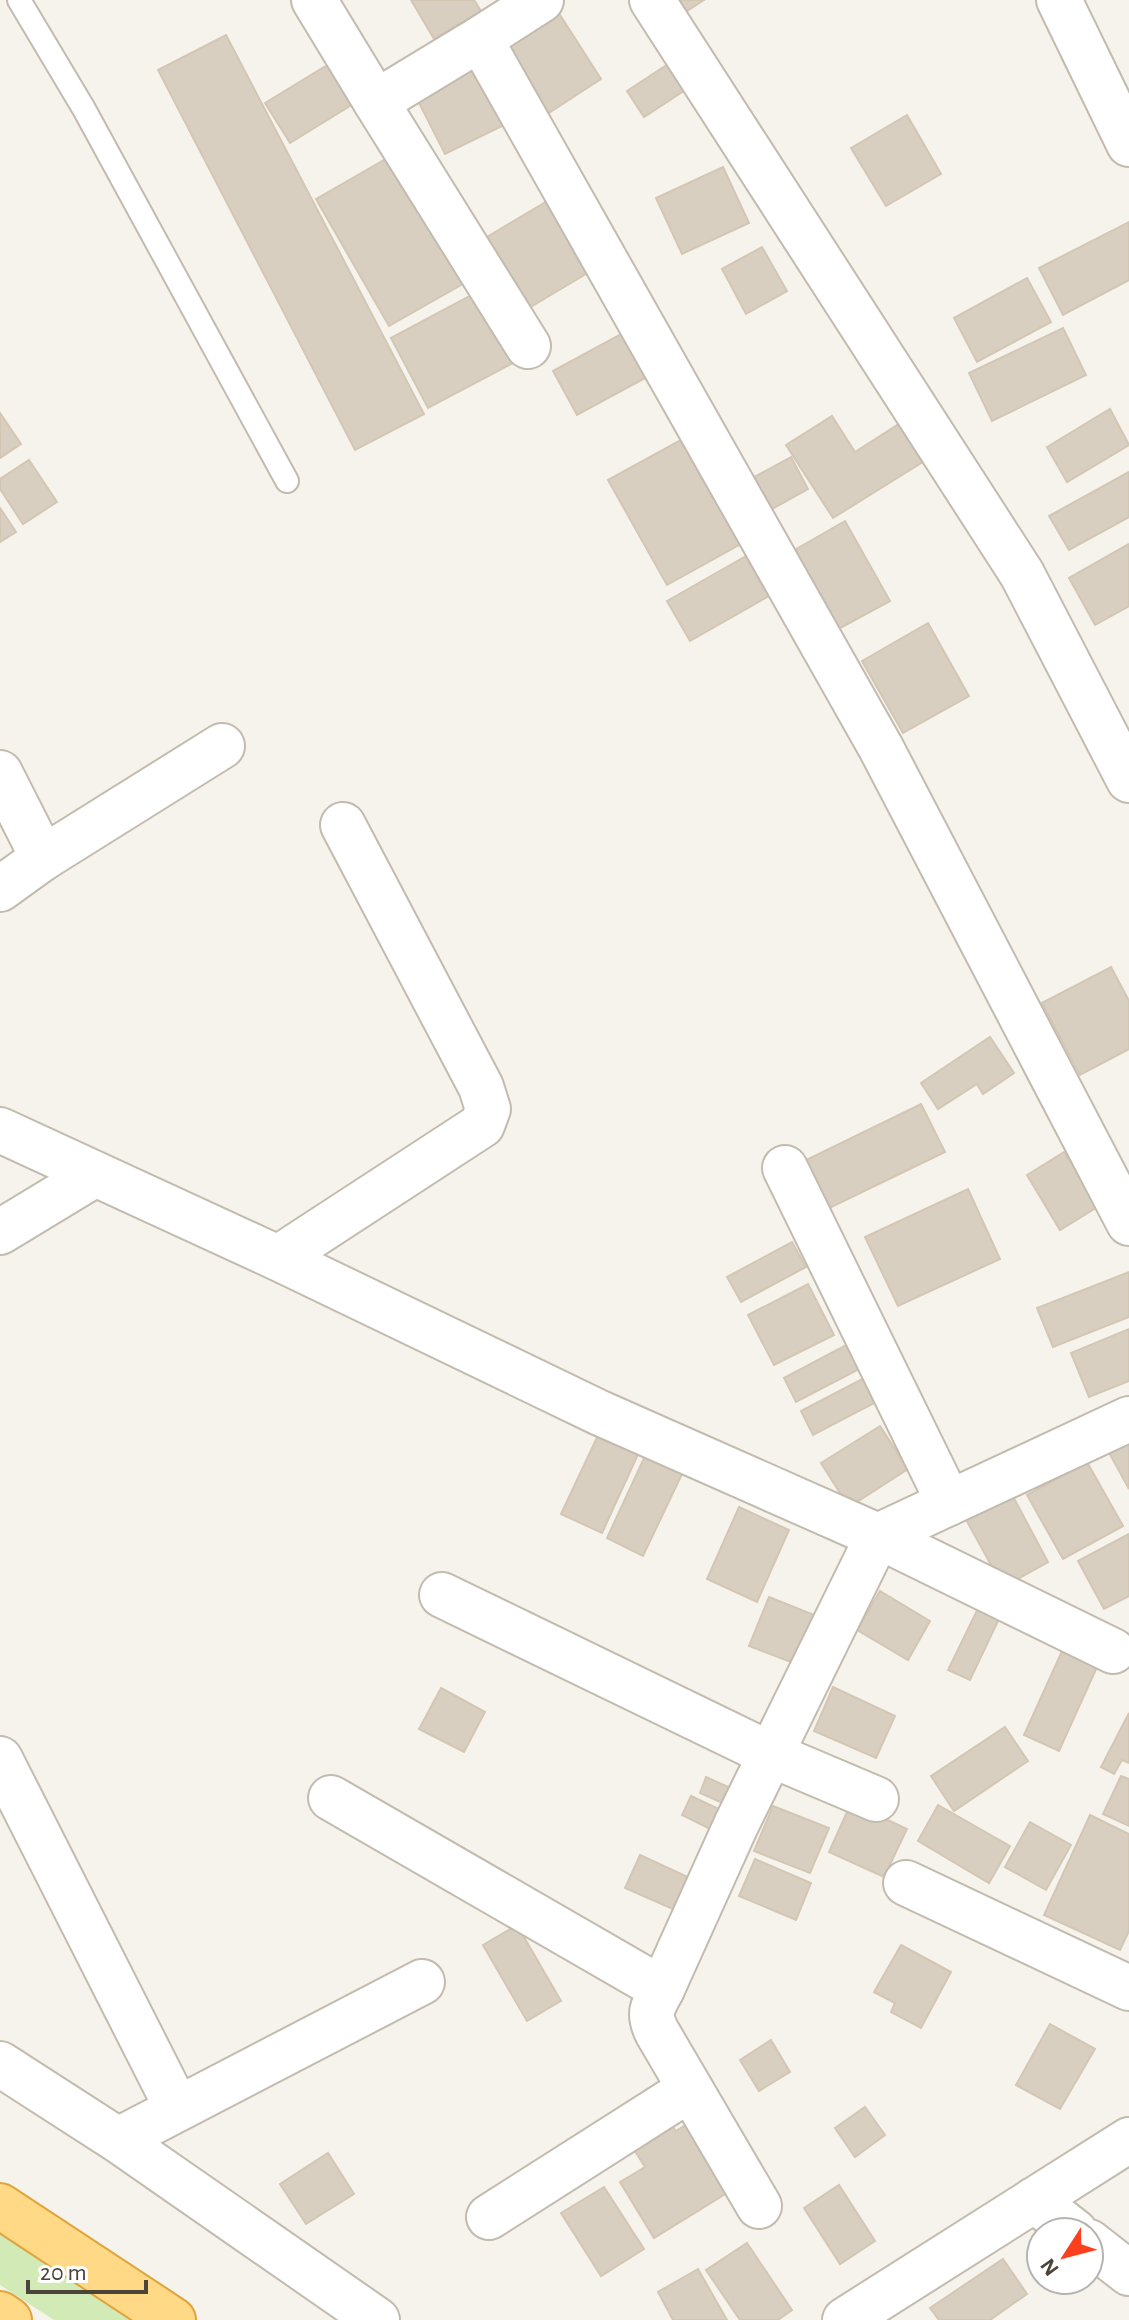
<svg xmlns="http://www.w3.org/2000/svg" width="1129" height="2320" font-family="'Alegreya Sans',sans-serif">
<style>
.green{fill:#d2eab5}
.building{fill:#d8cfc1;stroke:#d3c7b4;stroke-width:2}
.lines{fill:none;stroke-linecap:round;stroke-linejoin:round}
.service-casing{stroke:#c2bbae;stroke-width:26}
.minor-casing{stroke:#c2bbae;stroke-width:48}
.tertiary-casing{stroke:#c2bbae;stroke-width:48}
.trunk-casing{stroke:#e0a43c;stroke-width:48}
.service{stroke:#fff;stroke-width:22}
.minor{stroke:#fff;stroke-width:44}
.tertiary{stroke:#fff;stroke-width:44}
.trunk{stroke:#ffd985;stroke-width:44}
</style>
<rect width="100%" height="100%" fill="#f6f3ec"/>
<path class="green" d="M 0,2222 L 148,2320 L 54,2320 L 0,2285 Z"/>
<g class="building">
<path d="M 411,0 L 474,0 L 481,11 L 434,39 Z"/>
<path d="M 665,0 L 704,0 L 676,18 Z"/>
<path d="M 553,4 L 601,79 L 547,114 L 499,39 Z"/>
<path d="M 226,35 L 424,414 L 355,450 L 158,70 Z"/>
<path d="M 679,57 L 696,83 L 644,117 L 627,91 Z"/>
<path d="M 339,58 L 363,98 L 290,143 L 265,103 Z"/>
<path d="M 474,63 L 506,124 L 445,154 L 414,93 Z"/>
<path d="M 907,115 L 941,174 L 886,206 L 851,148 Z"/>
<path d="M 389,157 L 463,284 L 389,326 L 316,199 Z"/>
<path d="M 723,167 L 749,223 L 682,254 L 656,198 Z"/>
<path d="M 554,197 L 596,268 L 519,314 L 477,243 Z"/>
<path d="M 1129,222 L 1129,280 L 1063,315 L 1039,268 Z"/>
<path d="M 762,247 L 787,291 L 746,314 L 722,269 Z"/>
<path d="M 1027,278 L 1051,322 L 977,362 L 954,318 Z"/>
<path d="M 477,292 L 515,362 L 428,408 L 391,338 Z"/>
<path d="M 634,327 L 658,371 L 577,415 L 553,371 Z"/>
<path d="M 1063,328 L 1086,375 L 992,421 L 969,373 Z"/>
<path d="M 1110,409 L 1129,445 L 1067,482 L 1047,447 Z"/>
<path d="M 0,413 L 21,444 L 0,458 Z"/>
<path d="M 832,416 L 855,452 L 902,422 L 926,460 L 833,518 L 786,445 Z"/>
<path d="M 688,436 L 746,541 L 667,585 L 608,480 Z"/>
<path d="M 791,457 L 808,489 L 754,519 L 736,487 Z"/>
<path d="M 29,460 L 57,502 L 23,524 L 0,489 L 0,479 Z"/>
<path d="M 1129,472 L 1129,517 L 1069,550 L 1049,516 Z"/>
<path d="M 0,508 L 16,532 L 0,542 Z"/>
<path d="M 845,521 L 890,601 L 822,638 L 777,560 Z"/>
<path d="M 1129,544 L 1129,606 L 1095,625 L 1069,578 Z"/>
<path d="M 760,548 L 783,588 L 690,641 L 667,601 Z"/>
<path d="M 928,623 L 969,696 L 903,733 L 862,661 Z"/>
<path d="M 1111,967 L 1129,1001 L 1129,1049 L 1080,1075 L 1042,1003 Z"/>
<path d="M 990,1037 L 1014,1073 L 983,1094 L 977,1084 L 938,1109 L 921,1083 Z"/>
<path d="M 921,1104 L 945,1152 L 817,1214 L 794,1166 Z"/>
<path d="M 1064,1152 L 1099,1206 L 1060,1230 L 1027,1175 Z"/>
<path d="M 968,1189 L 1000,1259 L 898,1306 L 865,1237 Z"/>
<path d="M 792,1242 L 806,1267 L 741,1302 L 727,1277 Z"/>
<path d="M 1129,1272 L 1129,1317 L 1053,1347 L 1037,1308 Z"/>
<path d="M 808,1284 L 834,1335 L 774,1365 L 748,1315 Z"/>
<path d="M 1129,1329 L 1129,1381 L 1089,1397 L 1071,1353 Z"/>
<path d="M 848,1344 L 861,1368 L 796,1402 L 784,1378 Z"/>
<path d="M 864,1378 L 876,1402 L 813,1435 L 801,1411 Z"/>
<path d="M 880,1426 L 908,1469 L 849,1507 L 821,1463 Z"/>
<path d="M 600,1431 L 640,1450 L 602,1533 L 561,1514 Z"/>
<path d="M 1129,1437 L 1129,1489 L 1107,1449 Z"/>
<path d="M 645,1456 L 682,1474 L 643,1556 L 607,1538 Z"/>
<path d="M 1087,1462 L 1123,1526 L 1063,1559 L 1027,1495 Z"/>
<path d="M 1009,1489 L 1048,1562 L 1003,1587 L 963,1514 Z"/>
<path d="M 739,1507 L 789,1530 L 757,1602 L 707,1579 Z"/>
<path d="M 1129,1534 L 1129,1596 L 1104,1609 L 1078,1561 Z"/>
<path d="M 987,1590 L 1008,1600 L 970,1680 L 948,1670 Z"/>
<path d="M 880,1591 L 930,1621 L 908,1660 L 857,1630 Z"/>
<path d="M 769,1597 L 829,1621 L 809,1669 L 749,1646 Z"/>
<path d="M 1067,1640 L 1102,1656 L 1059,1751 L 1024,1735 Z"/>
<path d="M 833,1687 L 895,1716 L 876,1758 L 814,1731 Z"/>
<path d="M 441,1688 L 485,1712 L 464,1752 L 419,1729 Z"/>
<path d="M 1129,1713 L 1129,1763 L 1122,1760 L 1114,1774 L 1101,1767 Z"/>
<path d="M 1005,1727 L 1028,1761 L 954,1811 L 931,1776 Z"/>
<path d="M 1121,1776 L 1129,1779 L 1129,1826 L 1103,1814 Z"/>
<path d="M 706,1777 L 735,1790 L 729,1806 L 700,1793 Z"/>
<path d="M 691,1796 L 725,1812 L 716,1832 L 682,1815 Z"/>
<path d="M 851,1803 L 907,1829 L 884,1877 L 829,1852 Z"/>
<path d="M 938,1805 L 1010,1846 L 989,1883 L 918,1841 Z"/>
<path d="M 773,1806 L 829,1828 L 810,1873 L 754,1851 Z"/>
<path d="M 1090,1815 L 1129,1834 L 1129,1931 L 1120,1950 L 1044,1915 Z"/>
<path d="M 1030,1822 L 1071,1845 L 1046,1890 L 1005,1867 Z"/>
<path d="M 640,1855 L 705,1885 L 691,1917 L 625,1888 Z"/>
<path d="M 755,1859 L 811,1883 L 796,1920 L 739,1896 Z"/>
<path d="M 517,1925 L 561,2001 L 527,2021 L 483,1945 Z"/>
<path d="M 901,1945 L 951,1972 L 921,2028 L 891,2012 L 895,2003 L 874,1992 Z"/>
<path d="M 1050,2024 L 1095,2049 L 1060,2109 L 1016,2085 Z"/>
<path d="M 771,2040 L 790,2072 L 759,2091 L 740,2060 Z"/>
<path d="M 865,2107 L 885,2135 L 855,2157 L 835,2128 Z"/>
<path d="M 698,2117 L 740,2185 L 654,2238 L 620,2182 L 645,2167 L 630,2143 L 668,2120 L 676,2131 Z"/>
<path d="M 328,2153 L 354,2194 L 306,2224 L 280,2184 Z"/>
<path d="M 839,2185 L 875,2241 L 840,2264 L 804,2208 Z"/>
<path d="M 604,2187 L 644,2249 L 601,2276 L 561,2213 Z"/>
<path d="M 747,2243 L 792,2310 L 778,2320 L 740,2320 L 706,2270 Z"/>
<path d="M 1003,2259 L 1027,2294 L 990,2320 L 939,2320 L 930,2308 Z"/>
<path d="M 698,2269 L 727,2320 L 673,2320 L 658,2292 Z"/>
</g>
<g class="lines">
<defs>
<path id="service" d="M 19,0 L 84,109 L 287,481"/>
<g id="minor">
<path d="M 314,0 L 376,102"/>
<path d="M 652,0 L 1022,574 L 1129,780"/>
<path d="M 1059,0 L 1129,144"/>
<path d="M 480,39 L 541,0"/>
<path d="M 528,346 L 376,102 L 480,39 L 881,748 L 1129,1223"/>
<path d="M 0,773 L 43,858 L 0,889"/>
<path d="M 43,858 L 222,746"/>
<path d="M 0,1130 L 278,1258 L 600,1413 L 878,1536 L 1129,1419"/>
<path d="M 785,1168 L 949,1503"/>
<path d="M 0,1232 L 94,1175"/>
<path d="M 278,1258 L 482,1125 L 488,1109 L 481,1087 L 343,825"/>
<path d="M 442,1595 L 772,1755 L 876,1799"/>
<path d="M 0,1759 L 177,2108"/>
<path d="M 331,1798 L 662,1989"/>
<path d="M 906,1883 L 1129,1988"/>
<path d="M 118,2140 L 422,1982"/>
<path d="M 1034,2200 L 1075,2232"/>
<path d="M 759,2206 L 657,2032 C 648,2014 652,2007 662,1989 L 736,1825 L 878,1536 L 1113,1651"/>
<path d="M 489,2217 L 690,2089"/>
<path d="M 1089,2242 L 1129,2273"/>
<path d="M 845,2320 L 1129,2140"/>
</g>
<path id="tertiary" d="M 0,2064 L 118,2140 L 377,2320"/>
<g id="trunk">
<path d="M 0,2206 L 173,2320"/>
<path d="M 0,2314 L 9,2320"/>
</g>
</defs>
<use href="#service" class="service-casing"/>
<use href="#minor" class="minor-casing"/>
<use href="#tertiary" class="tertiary-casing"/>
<use href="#trunk" class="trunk-casing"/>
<use href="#service" class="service"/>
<use href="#minor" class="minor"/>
<use href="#tertiary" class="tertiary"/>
<use href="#trunk" class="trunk"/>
</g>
<g transform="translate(1065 2256) rotate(234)"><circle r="38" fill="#ffffff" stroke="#b7b4b0" stroke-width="2"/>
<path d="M0-6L14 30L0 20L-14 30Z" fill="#fc3f1d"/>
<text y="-12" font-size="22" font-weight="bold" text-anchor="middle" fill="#4b4439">N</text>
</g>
<path d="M28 2280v12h118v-12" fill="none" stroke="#4b4439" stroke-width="4"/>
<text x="40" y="2280" font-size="24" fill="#4b4439" stroke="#ffffff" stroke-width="6" paint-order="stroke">20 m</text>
</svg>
